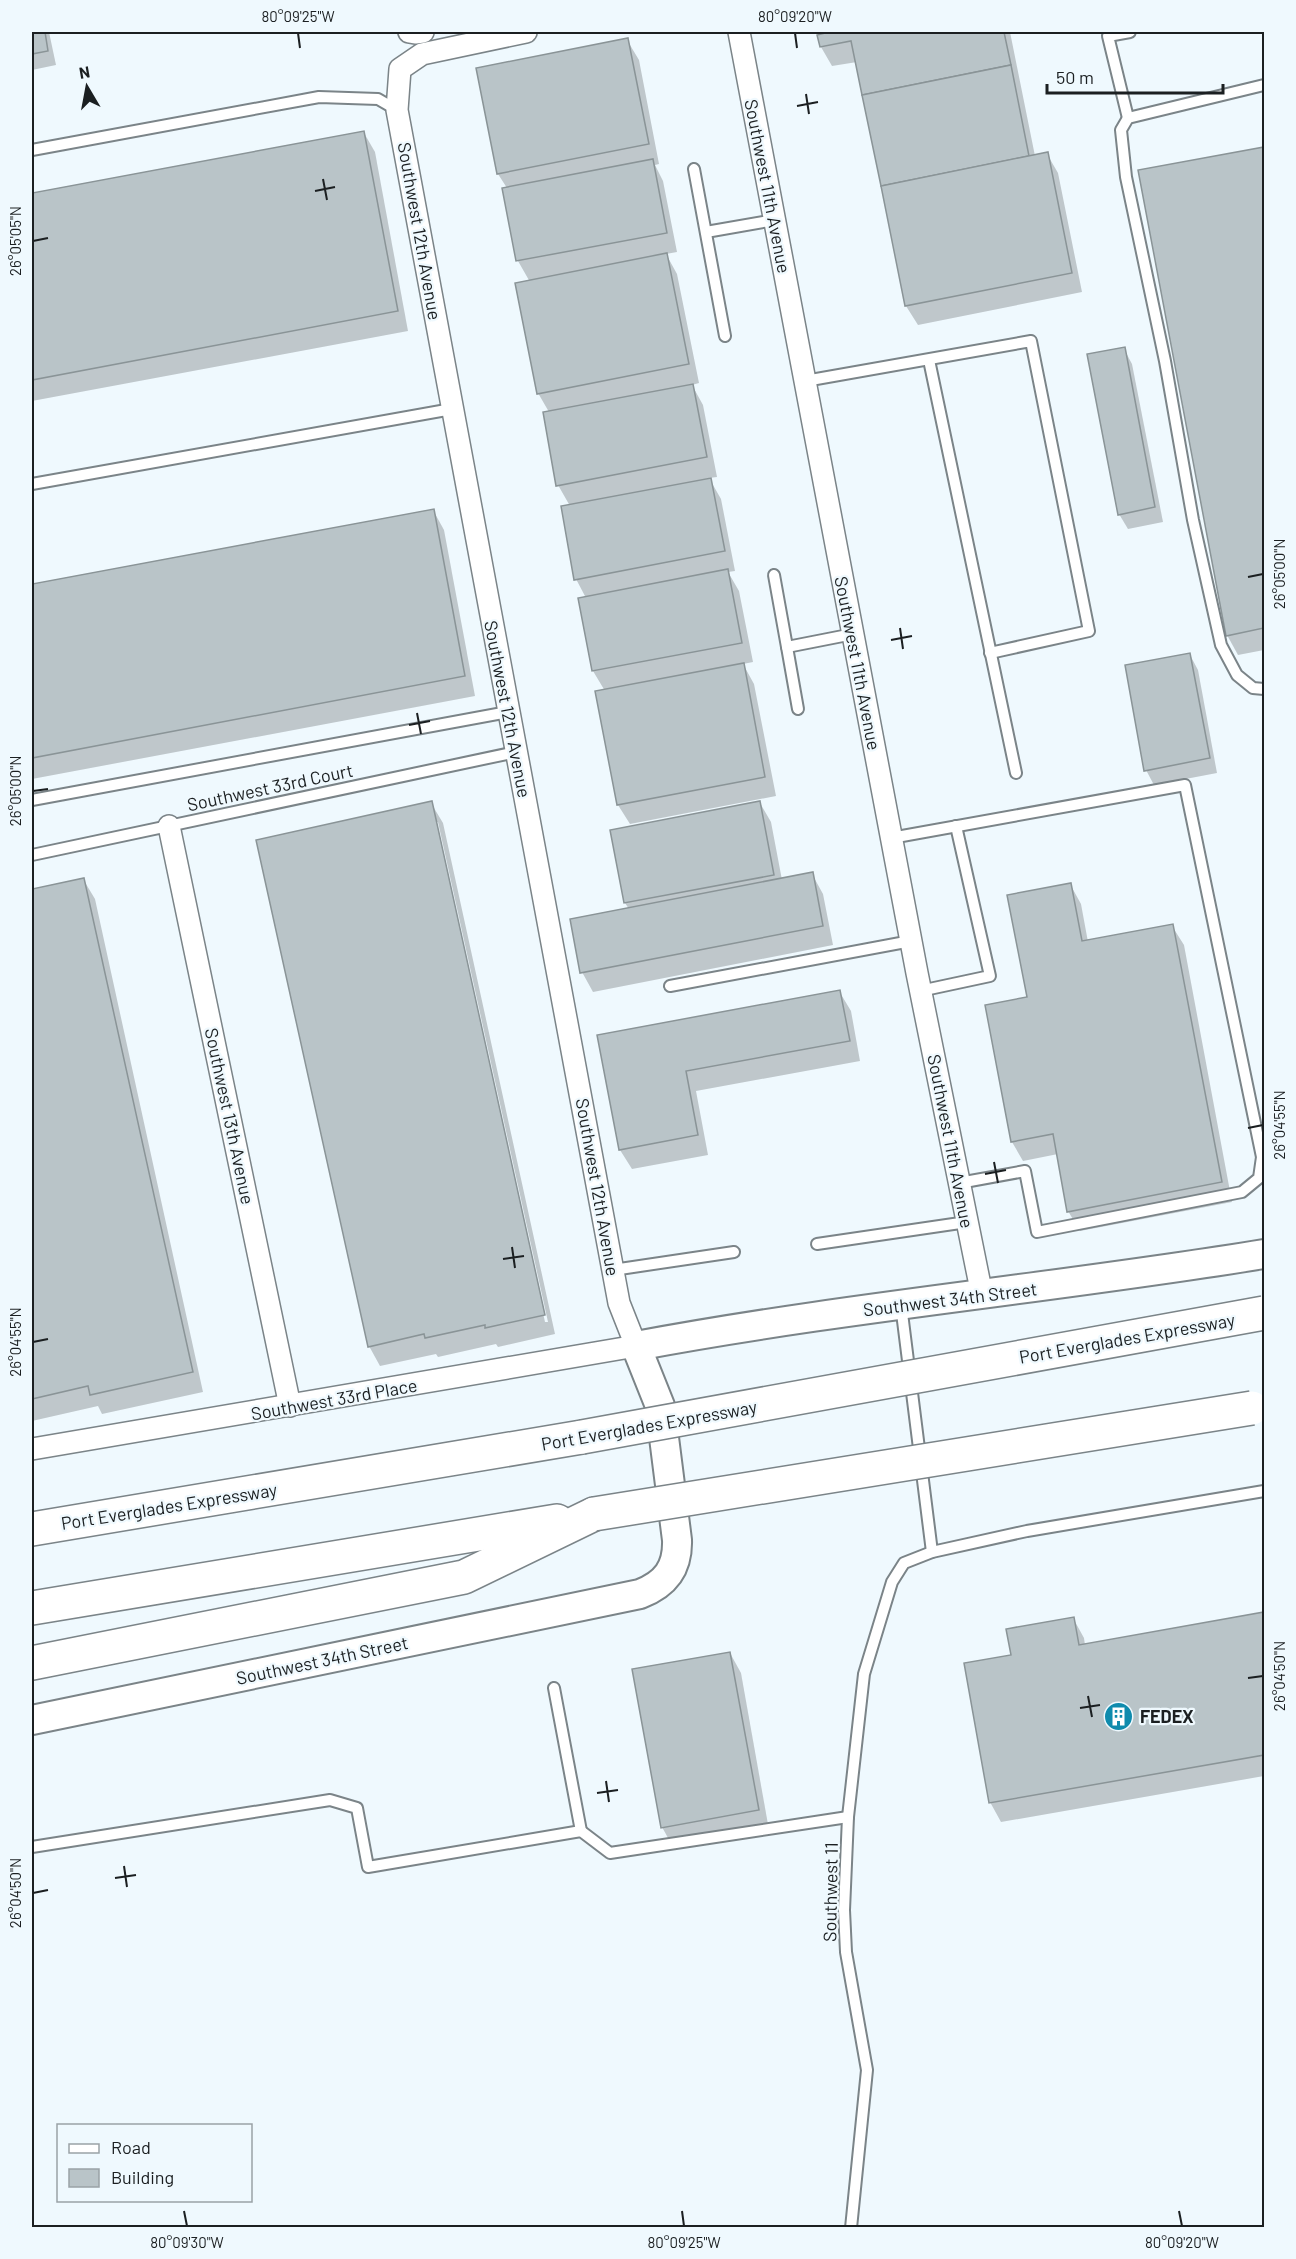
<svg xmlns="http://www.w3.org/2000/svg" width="1296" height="2259" font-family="Barlow,sans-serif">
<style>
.shadow{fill:#0003;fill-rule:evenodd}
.building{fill:#b9c4c8;stroke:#8a9497;stroke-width:1.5}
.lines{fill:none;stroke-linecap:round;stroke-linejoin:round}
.lane-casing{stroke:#7b8488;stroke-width:14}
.street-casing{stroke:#7b8488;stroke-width:24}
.secondary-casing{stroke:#7b8488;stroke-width:32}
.highway-casing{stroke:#7b8488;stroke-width:36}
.lane{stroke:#fff;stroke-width:10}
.street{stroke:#fff;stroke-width:21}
.secondary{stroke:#fff;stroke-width:28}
.highway{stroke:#fff;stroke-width:33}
.highway-bridge-casing{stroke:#7b8488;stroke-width:36;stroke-linecap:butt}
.highway-bridge{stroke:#fff;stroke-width:33}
.ticks{fill:none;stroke:#1b1f21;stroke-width:2}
.labels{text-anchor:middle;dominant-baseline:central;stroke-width:4.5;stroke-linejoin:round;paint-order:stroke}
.street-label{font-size:18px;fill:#1b1f21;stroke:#eff9fe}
.poi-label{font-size:18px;font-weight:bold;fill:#1b1f21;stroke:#eff9fe;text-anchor:start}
.neatline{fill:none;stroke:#1b1f21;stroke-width:2}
.ticks-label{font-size:15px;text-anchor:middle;fill:#1b1f21}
</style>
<rect width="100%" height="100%" fill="#eff9fe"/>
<g class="shadow">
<path d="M 32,32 L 49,32 L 56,65 L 32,70 Z"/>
<path d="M 826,32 L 1010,32 L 1035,156 L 1047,154 L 1058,173 L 1082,292 L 918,325 L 906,306 L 857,62 L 832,66 L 821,47 L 819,36 L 827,35 Z"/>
<path d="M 627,40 L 639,60 L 659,164 L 655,165 L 663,181 L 677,252 L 666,254 L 677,274 L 699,383 L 692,385 L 703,405 L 717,477 L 709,478 L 721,499 L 735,571 L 728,572 L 739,591 L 753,662 L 743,664 L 754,684 L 776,796 L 630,824 L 618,805 L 605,691 L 593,671 L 586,598 L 576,579 L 570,506 L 558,485 L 549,412 L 538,393 L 530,282 L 518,261 L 507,188 L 498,174 L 478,69 Z"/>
<path d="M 364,133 L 375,152 L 408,331 L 32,401 L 32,195 Z"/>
<path d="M 1264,148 L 1264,650 L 1238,655 L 1227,635 L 1140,172 Z"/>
<path d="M 1124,349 L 1132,364 L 1163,522 L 1128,529 L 1119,514 Z"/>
<path d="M 433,510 L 444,530 L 475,696 L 32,779 L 32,586 Z"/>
<path d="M 1190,655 L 1198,670 L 1217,773 L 1154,785 L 1146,770 Z"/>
<path d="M 431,803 L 443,823 L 555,1334 L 498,1347 L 496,1344 L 438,1357 L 436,1354 L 380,1366 L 369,1346 ZM 435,822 L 438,822 L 548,1322 L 545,1322 Z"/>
<path d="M 760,803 L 771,822 L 782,880 L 812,874 L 823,894 L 833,945 L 593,992 L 582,972 L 629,909 L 625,903 Z"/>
<path d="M 83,879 L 95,899 L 203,1392 L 102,1414 L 98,1406 L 32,1421 L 32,891 Z"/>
<path d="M 1070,884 L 1081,904 L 1088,942 L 1172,926 L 1184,945 L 1232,1202 L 1080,1231 L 1068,1211 L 1058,1154 L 1023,1161 L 1012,1142 L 1028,998 Z"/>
<path d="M 839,991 L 851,1011 L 860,1061 L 696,1091 L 708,1155 L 632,1169 L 620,1150 L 599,1036 Z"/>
<path d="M 1264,1614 L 1264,1776 L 1001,1822 L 990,1802 L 1012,1656 L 1073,1618 L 1084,1638 L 1085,1645 Z"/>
<path d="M 730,1653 L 741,1673 L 769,1830 L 673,1847 L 662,1827 Z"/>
</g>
<g class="building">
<path d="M 32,32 L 45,32 L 48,51 L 32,54 Z"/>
<path d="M 824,32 L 1004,32 L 1011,65 L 862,95 L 851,41 L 820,47 L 817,35 L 825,33 Z"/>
<path d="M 628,38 L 649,144 L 497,174 L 476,68 Z"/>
<path d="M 1011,65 L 1029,156 L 881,186 L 862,95 Z"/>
<path d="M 364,131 L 398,311 L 32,380 L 32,193 Z"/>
<path d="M 1264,147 L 1264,628 L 1226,636 L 1138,170 Z"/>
<path d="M 1048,152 L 1072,273 L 905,306 L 881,186 Z"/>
<path d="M 653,159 L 667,233 L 516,261 L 502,188 Z"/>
<path d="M 667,253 L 689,364 L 537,394 L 515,283 Z"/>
<path d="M 1125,347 L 1155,507 L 1118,515 L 1087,354 Z"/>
<path d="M 693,384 L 707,457 L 556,486 L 543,412 Z"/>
<path d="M 711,478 L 725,551 L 574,580 L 561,506 Z"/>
<path d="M 434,509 L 465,676 L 32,758 L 32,584 Z"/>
<path d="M 728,569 L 742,643 L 592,671 L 578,598 Z"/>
<path d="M 1190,653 L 1210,758 L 1144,771 L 1125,665 Z"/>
<path d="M 744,663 L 765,777 L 617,805 L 595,691 Z"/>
<path d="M 432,801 L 545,1315 L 485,1328 L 485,1325 L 425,1338 L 424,1334 L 368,1347 L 256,840 Z"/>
<path d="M 760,801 L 774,875 L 624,903 L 610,830 Z"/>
<path d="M 813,872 L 823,926 L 580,973 L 570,919 Z"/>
<path d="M 84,878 L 193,1372 L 90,1395 L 88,1386 L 32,1399 L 32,889 Z"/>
<path d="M 1071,883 L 1082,941 L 1173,924 L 1222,1182 L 1067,1212 L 1053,1134 L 1011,1142 L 985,1005 L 1027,997 L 1007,895 Z"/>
<path d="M 840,990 L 850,1041 L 686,1071 L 698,1135 L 619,1150 L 597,1035 Z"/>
<path d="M 1264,1612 L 1264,1755 L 989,1803 L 964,1663 L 1011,1655 L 1006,1629 L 1074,1617 L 1079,1645 Z"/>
<path d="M 730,1652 L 759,1810 L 661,1828 L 632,1669 Z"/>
</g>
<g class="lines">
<defs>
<g id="lane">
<path d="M 1264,85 L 1128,118 L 1121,130 L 1126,177 L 1165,361 L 1193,520 L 1221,645 L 1237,675 L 1253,688 L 1264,689"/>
<path d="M 1128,118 L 1108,36 L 1130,32"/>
<path d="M 32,150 L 319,97 L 378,99 L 397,110"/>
<path d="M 694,169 L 725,336"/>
<path d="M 706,232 L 775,220"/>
<path d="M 929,360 L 1016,773"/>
<path d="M 805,381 L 1031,341 L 1089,631 L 990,653"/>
<path d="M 32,484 L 452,409"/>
<path d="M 774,575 L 787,647 L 853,634"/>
<path d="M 787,647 L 798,709"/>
<path d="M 32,800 L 508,712"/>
<path d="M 891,838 L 1185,785 L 1262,1157 L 1259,1178 L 1242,1192 L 1037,1232 L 1025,1171 L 959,1183"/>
<path d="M 32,855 L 516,752"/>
<path d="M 670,986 L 911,941"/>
<path d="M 920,991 L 990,976 L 956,826"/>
<path d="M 817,1244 L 967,1222"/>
<path d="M 613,1270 L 734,1252"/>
<path d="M 901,1305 L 932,1552"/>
<path d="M 554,1688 L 581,1831"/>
<path d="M 32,1847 L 330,1800 L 357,1808 L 368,1867 L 581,1831 L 610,1853 L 848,1817"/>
<path d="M 851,2228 L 867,2070 L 846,1952 L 844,1910 L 848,1817 L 864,1674 L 892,1582 L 904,1563 L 932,1552 L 1027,1531 L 1264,1491"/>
</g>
<g id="street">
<path d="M 409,32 L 415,33 L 423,32"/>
<path d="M 739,32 L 917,973 L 982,1295"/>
<path d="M 169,826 L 290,1406"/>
<path d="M 32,1449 L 636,1346 L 619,1303 L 397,110 L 400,69 L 422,54 L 526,32"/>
</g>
<path id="secondary" d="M 32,1720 L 640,1594 C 666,1584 678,1568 677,1540 L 660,1406 L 636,1346 C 844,1307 1056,1288 1264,1254"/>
<g id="highway">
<path d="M 32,1529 L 582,1437"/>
<path d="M 32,1608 L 557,1521"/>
<path d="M 32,1663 L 464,1577 L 594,1514"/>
</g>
</defs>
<use href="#lane" class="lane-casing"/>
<use href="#street" class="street-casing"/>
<use href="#secondary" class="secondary-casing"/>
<use href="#highway" class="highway-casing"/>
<use href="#lane" class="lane"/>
<use href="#street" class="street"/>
<use href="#secondary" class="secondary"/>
<use href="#highway" class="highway"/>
<defs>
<g id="highway-bridge">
<path d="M 582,1437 L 1264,1313"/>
<path d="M 594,1514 L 1252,1408"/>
</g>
</defs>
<use href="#highway-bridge" class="highway-bridge-casing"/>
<use href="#highway-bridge" class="highway-bridge"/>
</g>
<path class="ticks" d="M 298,33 L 300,48M 795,33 L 797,48M 806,94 L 809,114M 797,106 L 818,102M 323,179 L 327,200M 315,191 L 335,187M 33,241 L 48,238M 1248,577 L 1263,574M 900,628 L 903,649M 891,640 L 912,636M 417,713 L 421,734M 409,725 L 430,721M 33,791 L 48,789M 1248,1128 L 1263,1125M 994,1162 L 998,1183M 985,1174 L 1006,1170M 512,1247 L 515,1268M 503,1259 L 524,1256M 33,1342 L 48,1339M 1248,1678 L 1263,1676M 1088,1696 L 1092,1717M 1080,1708 L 1100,1705M 606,1781 L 609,1802M 597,1793 L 618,1790M 124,1866 L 127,1887M 115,1878 L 136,1875M 33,1893 L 48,1890M 184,2211 L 187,2226M 682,2211 L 684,2226M 1179,2211 L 1182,2226"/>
<defs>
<symbol id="building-disc" viewBox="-11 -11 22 22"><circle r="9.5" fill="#0f8bad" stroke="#eff9fe"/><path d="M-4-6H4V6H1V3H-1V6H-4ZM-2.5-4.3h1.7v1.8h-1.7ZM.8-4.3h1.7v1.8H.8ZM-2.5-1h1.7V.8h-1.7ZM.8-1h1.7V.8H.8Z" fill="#fff"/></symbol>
</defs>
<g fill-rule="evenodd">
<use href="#building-disc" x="1102" y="1700" width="33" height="33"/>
</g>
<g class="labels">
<g class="street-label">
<text transform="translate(768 186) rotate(79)">Southwest 11th Avenue</text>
<text transform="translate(420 231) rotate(80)">Southwest 12th Avenue</text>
<text transform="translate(858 663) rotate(79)">Southwest 11th Avenue</text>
<text transform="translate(508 709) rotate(79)">Southwest 12th Avenue</text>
<text transform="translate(270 787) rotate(-12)">Southwest 33rd Court</text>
<text transform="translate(230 1116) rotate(78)">Southwest 13th Avenue</text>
<text transform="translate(951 1141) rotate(79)">Southwest 11th Avenue</text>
<text transform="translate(598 1187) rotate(80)">Southwest 12th Avenue</text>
<text transform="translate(950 1299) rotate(-7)">Southwest 34th Street</text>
<text transform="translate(1127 1338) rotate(-10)">Port Everglades Expressway</text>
<text transform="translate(334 1399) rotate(-10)">Southwest 33rd Place</text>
<text transform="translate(649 1425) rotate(-10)">Port Everglades Expressway</text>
<text transform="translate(169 1506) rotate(-9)">Port Everglades Expressway</text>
<text transform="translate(322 1660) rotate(-12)">Southwest 34th Street</text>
<text transform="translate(830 1892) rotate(-89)">Southwest 11</text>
</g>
<g class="poi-label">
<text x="1140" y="1716">FEDEX</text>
</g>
</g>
<rect width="1296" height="2259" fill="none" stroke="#eff9fe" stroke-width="66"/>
<rect x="57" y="2124" width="195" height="78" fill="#eff9fe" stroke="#9aa2a6" stroke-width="1.5"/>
<rect x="69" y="2144" width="30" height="9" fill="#ffffff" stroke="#9aa2a6" stroke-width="1.5"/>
<text x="111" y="2154" font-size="18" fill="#1b1f21">Road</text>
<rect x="69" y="2169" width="30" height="18" fill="#b9c4c8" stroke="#9aa2a6" stroke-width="1.5"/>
<text x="111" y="2184" font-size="18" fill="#1b1f21">Building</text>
<g transform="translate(87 87) rotate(350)" stroke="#eff9fe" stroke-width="4.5" paint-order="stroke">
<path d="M0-4.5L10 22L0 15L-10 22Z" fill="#1b1f21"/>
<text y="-9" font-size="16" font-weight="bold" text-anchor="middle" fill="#1b1f21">N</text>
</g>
<path d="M1047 84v9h176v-9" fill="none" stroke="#1b1f21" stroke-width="3"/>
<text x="1056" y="84" font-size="18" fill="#1b1f21" stroke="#eff9fe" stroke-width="4.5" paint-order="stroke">50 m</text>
<rect x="33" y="33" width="1230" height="2193" class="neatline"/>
<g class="ticks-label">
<text x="298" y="22">80°09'25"W</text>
<text x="795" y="22">80°09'20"W</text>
<text transform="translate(16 241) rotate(-90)" y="5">26°05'05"N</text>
<text transform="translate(1280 574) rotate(-90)" y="5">26°05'00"N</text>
<text transform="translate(16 791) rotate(-90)" y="5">26°05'00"N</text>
<text transform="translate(1280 1125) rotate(-90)" y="5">26°04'55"N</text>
<text transform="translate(16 1342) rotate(-90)" y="5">26°04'55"N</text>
<text transform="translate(1280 1676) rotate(-90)" y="5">26°04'50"N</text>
<text transform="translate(16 1893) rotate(-90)" y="5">26°04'50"N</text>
<text x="187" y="2248">80°09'30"W</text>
<text x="684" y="2248">80°09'25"W</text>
<text x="1182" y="2248">80°09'20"W</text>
</g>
</svg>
